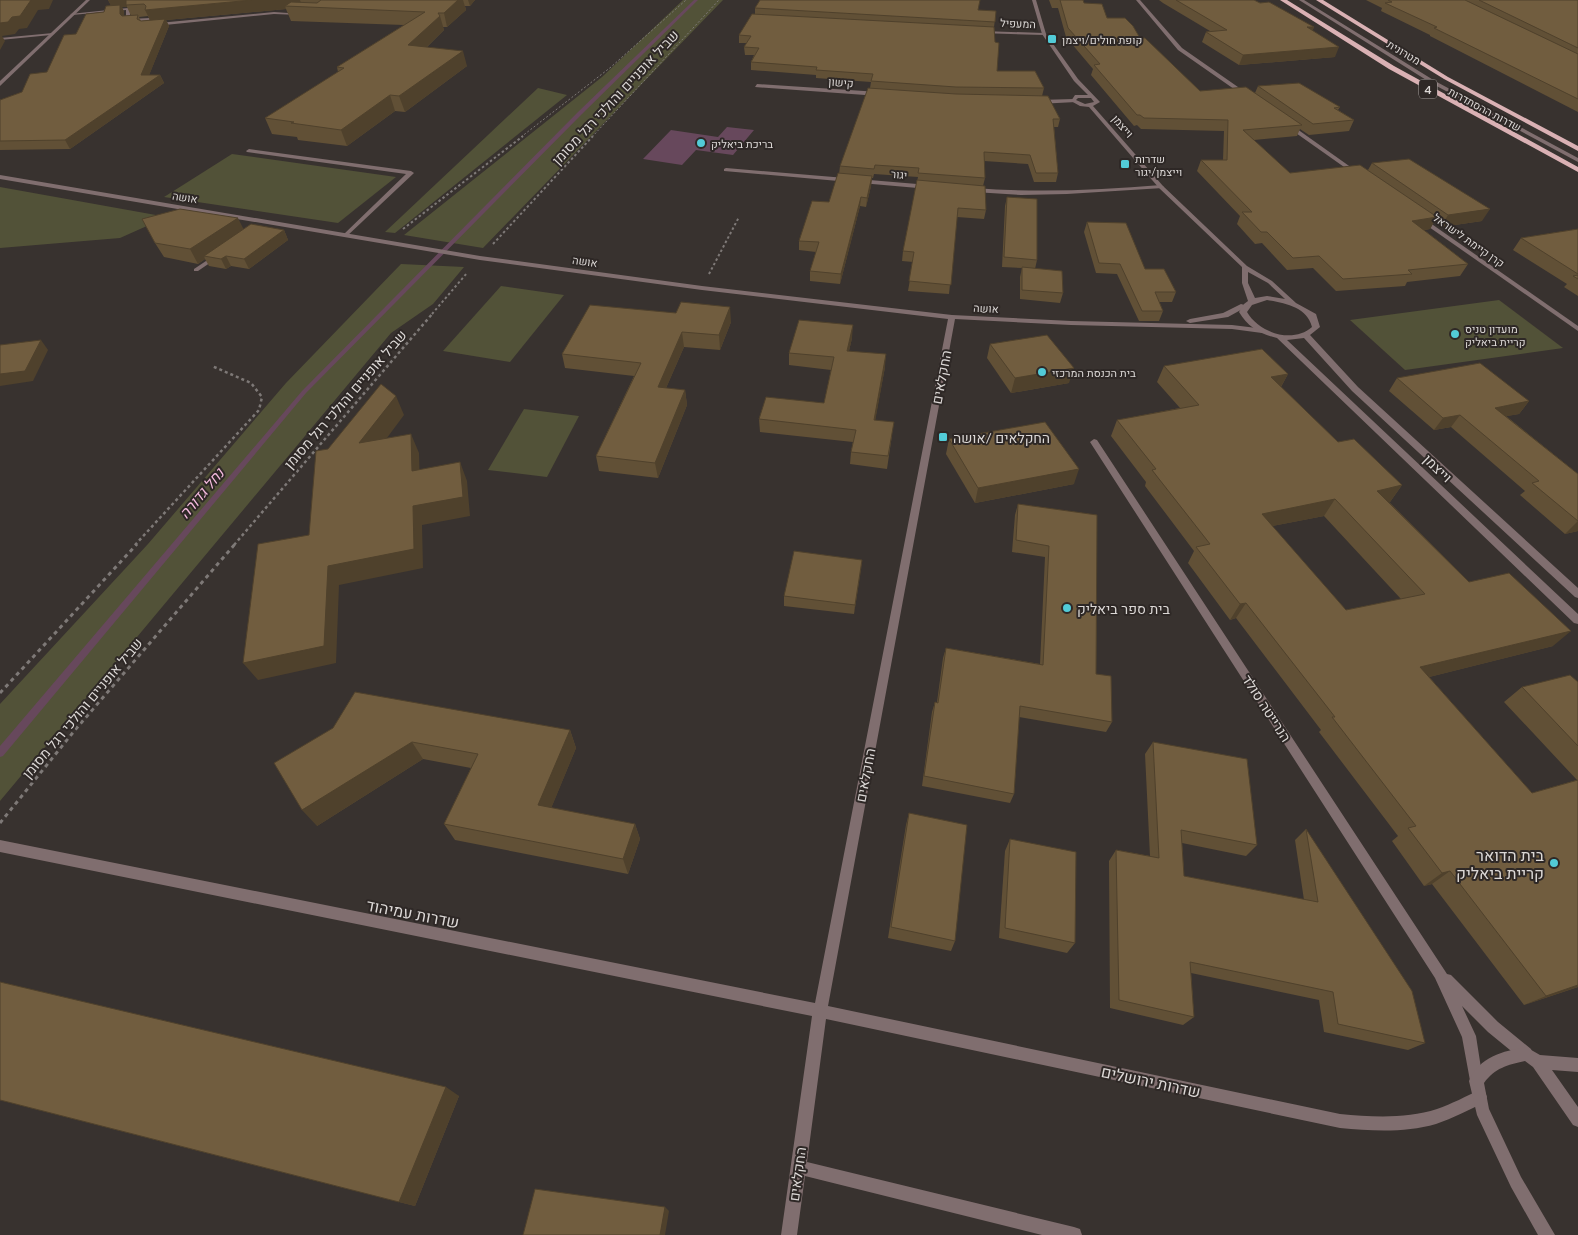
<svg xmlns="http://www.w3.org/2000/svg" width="1578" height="1235" font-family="Lato,Heebo,sans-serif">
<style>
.green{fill:#525238}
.water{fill:#67485c}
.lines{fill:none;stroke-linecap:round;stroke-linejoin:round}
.stream{fill:#67485c;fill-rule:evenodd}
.path-far3{stroke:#7e7977;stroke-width:1;stroke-dasharray:2 2;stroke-linecap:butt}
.path-far2{stroke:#7e7977;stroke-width:2;stroke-dasharray:2.5 2.5;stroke-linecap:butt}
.path-far1{stroke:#7e7977;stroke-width:2.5;stroke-dasharray:3 3;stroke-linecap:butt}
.path{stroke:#7e7977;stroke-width:3;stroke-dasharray:4 4;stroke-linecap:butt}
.service{fill:#806e6f;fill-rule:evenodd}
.minor{fill:#806e6f;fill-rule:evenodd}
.tertiary{fill:#806e6f;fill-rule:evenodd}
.trunk{fill:#dab1b4;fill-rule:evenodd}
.wall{fill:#615036;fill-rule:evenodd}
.shaded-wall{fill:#4f412c}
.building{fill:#715d3f;stroke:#4f412c;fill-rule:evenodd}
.poi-dot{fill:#52cbd7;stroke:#2e2826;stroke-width:2}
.labels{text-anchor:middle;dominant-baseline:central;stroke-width:4;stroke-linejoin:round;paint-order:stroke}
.far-street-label{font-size:11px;fill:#dcd8d6;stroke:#2e2826}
.far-poi-label{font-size:11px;fill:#dcd8d6;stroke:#2e2826;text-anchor:start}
.shield{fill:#2e2826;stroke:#a8a3a1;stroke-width:1}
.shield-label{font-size:12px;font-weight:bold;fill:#dcd8d6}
.street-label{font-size:14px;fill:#dcd8d6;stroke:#2e2826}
.poi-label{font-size:14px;fill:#dcd8d6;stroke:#2e2826;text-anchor:start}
.water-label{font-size:15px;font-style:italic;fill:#f5bade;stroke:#2e2826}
.near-poi-label{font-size:16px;fill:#dcd8d6;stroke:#2e2826;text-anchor:end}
.near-street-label{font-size:16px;fill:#dcd8d6;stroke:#2e2826}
</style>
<rect width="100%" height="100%" fill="#38322f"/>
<g class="green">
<path d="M 683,0 L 723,0 L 483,248 L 404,235 L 602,77 Z"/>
<path d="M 538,88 L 567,95 L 395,233 L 385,232 Z"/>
<path d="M 232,154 L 396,177 L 338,223 L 164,197 Z"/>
<path d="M 0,187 L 167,217 L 120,238 L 0,248 Z"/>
<path d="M 401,264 L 464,267 L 433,304 L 391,333 L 0,801 L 0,704 L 148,544 L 286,383 Z"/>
<path d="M 501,286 L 564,295 L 510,362 L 443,351 Z"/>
<path d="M 1499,300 L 1563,348 L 1405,370 L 1350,320 Z"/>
<path d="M 524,409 L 579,416 L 547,477 L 488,470 Z"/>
</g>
<path class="water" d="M 727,127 L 754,130 L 733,155 L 696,150 L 682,165 L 643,159 L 671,130 L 718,137 Z"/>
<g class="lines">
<path class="stream" d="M 694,0 L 698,0 L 582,114 L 306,393 L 3,756 L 0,757 L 0,746 L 302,391 L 578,112 Z"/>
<g class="path-far3">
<path d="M 521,137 L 611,67 L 686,0"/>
<path d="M 592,137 L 719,0"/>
</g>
<g class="path-far2">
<path d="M 403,229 L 523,136"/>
<path d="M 493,244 L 593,136"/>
<path d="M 709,274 L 739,217"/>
<path d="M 432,314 L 467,273"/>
</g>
<g class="path-far1">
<path d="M 135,545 L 259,410 L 262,397 L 251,383 L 212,366"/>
<path d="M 234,545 L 433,313"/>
</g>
<g class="path">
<path d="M 0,693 L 137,544"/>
<path d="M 0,823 L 75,730 L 235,544"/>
</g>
<g class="service">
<path d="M 1299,0 L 1304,0 L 1435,81 L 1578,158 L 1578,162 L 1431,83 Z"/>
<path d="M 128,8 L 130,9 L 130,19 L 150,18 L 148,24 L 274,12 L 302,14 L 300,15 L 274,14 L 145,27 L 143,26 L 145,21 L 126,22 L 126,10 L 72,15 L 70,14 Z"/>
<path d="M 53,33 L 51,35 L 0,40 L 0,38 Z"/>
<path d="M 249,149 L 411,171 L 414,173 L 346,237 L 344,236 L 344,234 L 406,174 L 247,152 L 246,151 Z"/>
<path d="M 218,253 L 221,255 L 220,256 L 198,271 L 194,271 L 194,269 Z"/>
</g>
<g class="minor">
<path d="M 86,0 L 90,0 L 0,86 L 0,81 Z"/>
<path d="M 1136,0 L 1140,0 L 1182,48 L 1248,94 L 1248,96 L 1244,96 L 1178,50 Z"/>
<path d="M 982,31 L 1044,33 L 1046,34 L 1044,35 L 980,33 Z"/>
<path d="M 757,84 L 879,92 L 882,94 L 879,96 L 755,87 Z"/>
<path d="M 1074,99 L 1076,102 L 1038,104 L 1035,102 L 1038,100 Z"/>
<path d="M 1286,124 L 1290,124 L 1359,173 L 1354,174 L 1286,126 Z"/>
<path d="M 726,168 L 929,185 L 932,187 L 929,189 L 724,171 L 724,169 Z"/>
<path d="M 0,175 L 480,256 L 702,286 L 952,315 L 1071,321 L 1232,325 L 1265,329 L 1265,333 L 1262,333 L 1232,329 L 1071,325 L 955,319 L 828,1006 L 1340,1114 C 1372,1117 1406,1119 1437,1109 C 1452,1104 1466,1096 1480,1090 L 1485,1092 L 1487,1097 L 1485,1102 C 1469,1110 1453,1118 1436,1124 C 1405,1133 1372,1131 1340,1128 L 826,1019 L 807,1162 L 1074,1227 L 1080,1229 L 1082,1235 L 1042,1235 L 805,1176 L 797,1235 L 781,1235 L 812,1016 L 0,852 L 0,840 L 815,1003 L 948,319 L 702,290 L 480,260 L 0,179 Z"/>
<path d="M 1161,185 L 1164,187 L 1163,188 L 1067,194 L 1021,195 L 974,192 L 971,190 L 974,188 C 1037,193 1099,190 1161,185 Z"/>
<path d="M 1419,218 L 1423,218 L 1578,326 L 1578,331 L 1419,220 Z"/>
<path d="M 1241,304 L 1248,306 L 1228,317 L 1190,323 L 1186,321 L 1190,319 L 1223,313 Z"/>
<path d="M 1094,439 L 1097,440 L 1447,974 L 1451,975 L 1498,1022 L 1531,1049 L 1533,1054 L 1531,1059 L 1526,1061 L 1521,1059 L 1488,1032 L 1462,1006 L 1476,1036 L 1483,1081 L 1481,1086 L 1476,1088 L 1471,1086 L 1462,1037 L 1435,978 L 1090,442 Z"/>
</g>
<g class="tertiary">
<path d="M 1032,0 L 1036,0 L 1046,34 L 1078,79 L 1100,102 L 1093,106 L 1163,186 L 1247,266 L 1272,281 L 1296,303 L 1316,314 L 1320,327 L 1310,335 L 1358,387 L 1578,588 L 1578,598 L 1575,597 L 1352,391 L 1304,338 L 1287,340 L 1578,614 L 1578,624 L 1574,623 L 1277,338 C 1260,334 1248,327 1239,312 L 1244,304 L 1248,301 L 1242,283 L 1242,267 L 1159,188 L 1089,107 L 1080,106 L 1071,101 L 1075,95 L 1088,95 L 1074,81 L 1042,34 ZM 1078,98 L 1091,98 L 1094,102 L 1085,104 L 1076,100 ZM 1248,272 L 1268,283 L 1285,299 L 1267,296 L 1255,298 L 1248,283 ZM 1267,300 C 1285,303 1307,307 1312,327 C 1293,344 1259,333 1247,312 L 1252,305 Z"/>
<path d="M 1526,1047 L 1540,1055 L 1578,1058 L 1578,1072 L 1552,1070 L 1578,1107 L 1578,1127 L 1573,1125 L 1533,1067 L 1525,1061 C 1507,1065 1495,1068 1484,1083 L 1489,1109 L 1521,1177 L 1555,1235 L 1538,1235 L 1511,1187 L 1477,1115 L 1469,1081 C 1479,1057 1503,1051 1526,1047 Z"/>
</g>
<g class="trunk">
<path d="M 1280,0 L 1287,0 L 1394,66 L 1578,167 L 1578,172 L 1389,69 Z"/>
<path d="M 1316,0 L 1323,0 L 1448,77 L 1578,146 L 1578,151 L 1444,79 Z"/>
</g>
</g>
<g class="wall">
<path d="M 108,0 L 475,0 L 470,6 L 465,6 L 466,10 L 447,27 L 443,27 L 444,30 L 427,47 L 467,66 L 405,112 L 395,111 L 347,146 L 298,140 L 297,137 L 272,134 L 265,118 L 338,72 L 337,67 L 404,25 L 291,21 L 286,9 L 166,20 L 169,26 L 149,75 L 160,75 L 164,83 L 70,149 L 0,150 L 0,100 L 22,92 L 47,72 L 76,34 L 104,12 L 111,5 ZM 122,7 L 127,7 L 131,16 L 124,16 L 124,12 ZM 148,16 L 150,20 L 141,21 L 139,17 Z"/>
<path d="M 1049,0 L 1083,0 L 1084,3 L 1140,38 L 1200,91 L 1255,93 L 1258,86 L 1340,107 L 1338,110 L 1354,120 L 1349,131 L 1309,135 L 1300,129 L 1297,136 L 1254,140 L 1290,173 L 1368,170 L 1372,163 L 1482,221 L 1441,227 L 1434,222 L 1430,229 L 1424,230 L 1468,264 L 1460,276 L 1407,282 L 1405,286 L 1336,291 L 1313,268 L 1287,270 L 1262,243 L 1255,244 L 1237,224 L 1240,216 L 1197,171 L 1201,160 L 1223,160 L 1224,131 L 1141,129 L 1137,125 L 1134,126 L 1091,75 L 1093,69 L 1066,37 L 1058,8 L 1052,8 Z"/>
<path d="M 1159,0 L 1254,0 L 1314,27 L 1312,31 L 1335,57 L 1239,65 L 1202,42 L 1206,32 L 1210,31 L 1163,3 Z"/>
<path d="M 1366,0 L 1578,0 L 1578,112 L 1430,36 L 1430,35 L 1381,11 L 1382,8 Z"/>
<path d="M 755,8 L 978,10 L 996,11 L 994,27 L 997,71 L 1044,88 L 1042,96 L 1060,119 L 1058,127 L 1054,127 L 1058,173 L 1056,182 L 1034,182 L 1028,164 L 984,161 L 985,178 L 983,186 L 986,210 L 984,219 L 957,217 L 949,294 L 908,291 L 913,262 L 902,261 L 903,251 L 918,177 L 874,174 L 873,178 L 872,178 L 871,186 L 866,207 L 860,206 L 840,284 L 810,281 L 810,271 L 816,252 L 799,250 L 799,241 L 829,202 L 839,174 L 840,166 L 870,88 L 871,82 L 816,78 L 816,75 L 751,70 L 751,62 L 754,55 L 745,55 L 744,47 L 747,43 L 739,43 L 739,35 L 755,14 Z"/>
<path d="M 1007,197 L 1037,260 L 1035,269 L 1063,293 L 1060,303 L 1020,299 L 1020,277 L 1022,268 L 1002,267 L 1005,206 Z"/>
<path d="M 1087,222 L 1145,269 L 1176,292 L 1172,302 L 1159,302 L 1163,311 L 1159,321 L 1139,321 L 1117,274 L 1096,273 L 1084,232 Z"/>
<path d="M 243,229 L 284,230 L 288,240 L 249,269 L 231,266 L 226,269 L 209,266 L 205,259 L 198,264 L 164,257 L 155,243 Z"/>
<path d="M 1578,229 L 1578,296 L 1564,287 L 1567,284 L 1513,250 L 1521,238 Z"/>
<path d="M 731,322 L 720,350 L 684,347 L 666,388 L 685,390 L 687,405 L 658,478 L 599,471 L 596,456 L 634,376 L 565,368 L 562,354 Z"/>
<path d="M 852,338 L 849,351 L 885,367 L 875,420 L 892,435 L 887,469 L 850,464 L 851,452 L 853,442 L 760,432 L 759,419 L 824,403 L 831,370 L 789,365 L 789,353 Z"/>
<path d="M 990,344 L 1069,383 L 1011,393 L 987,358 Z"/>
<path d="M 1164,366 L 1288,374 L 1281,387 L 1338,442 L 1402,485 L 1390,502 L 1389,502 L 1469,582 L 1553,646 L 1429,677 L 1532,793 L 1577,780 L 1504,702 L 1522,687 L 1578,682 L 1578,987 L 1524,1005 L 1432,884 L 1424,886 L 1392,841 L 1398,836 L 1319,732 L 1321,730 L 1236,618 L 1230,620 L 1188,563 L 1194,551 L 1145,486 L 1146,482 L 1111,436 L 1117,420 L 1180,408 L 1157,382 ZM 1324,516 L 1401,599 L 1346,610 L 1272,526 Z"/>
<path d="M 1397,378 L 1529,401 L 1519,414 L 1506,416 L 1578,474 L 1578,531 L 1565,534 L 1520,495 L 1525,491 L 1451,427 L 1434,430 L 1389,391 Z"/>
<path d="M 949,439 L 1074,484 L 975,503 L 946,454 Z"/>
<path d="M 1018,504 L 1097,515 L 1096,674 L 1112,722 L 1106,732 L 1019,717 L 1014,794 L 1010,803 L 922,786 L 932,712 L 935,702 L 937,702 L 943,658 L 946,648 L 1040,664 L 1045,557 L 1012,552 L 1015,515 Z"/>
<path d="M 862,560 L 854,614 L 784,606 L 784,596 Z"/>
<path d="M 333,728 L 570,730 L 576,748 L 551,808 L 635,824 L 640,839 L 628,874 L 455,840 L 444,824 L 471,768 L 423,759 L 317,826 Z"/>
<path d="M 1153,742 L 1257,845 L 1246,856 L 1182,843 L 1184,876 L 1304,900 L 1295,840 L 1306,829 L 1425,1043 L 1408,1050 L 1324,1032 L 1319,1000 L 1191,973 L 1194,1017 L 1183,1025 L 1110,1008 L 1109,861 L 1116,850 L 1150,856 L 1145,754 Z"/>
<path d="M 909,813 L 955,941 L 951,951 L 888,938 L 906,825 Z"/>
<path d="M 1010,839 L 1075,943 L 1067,953 L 999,938 L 1005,851 Z"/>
<path d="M 0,982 L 459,1096 L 415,1206 L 0,1100 Z"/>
</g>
<g class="shaded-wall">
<path d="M 31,0 L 53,0 L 49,9 L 38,10 L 27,28 L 19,29 L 15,34 L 2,36 L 5,41 L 0,50 L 0,23 Z"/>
<path d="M 108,0 L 126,0 L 127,7 L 122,7 L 124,12 L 124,22 L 112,8 Z"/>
<path d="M 252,0 L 300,0 L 302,7 L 285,6 L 286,9 L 166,20 L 169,26 L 146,83 L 141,75 L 151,22 L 145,10 Z"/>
<path d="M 458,0 L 463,0 L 466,10 L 447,27 L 444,13 Z"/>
<path d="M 468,0 L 475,0 L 470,6 Z"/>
<path d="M 440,16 L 444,30 L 413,60 L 408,45 Z"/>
<path d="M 1307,27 L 1314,27 L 1310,36 Z"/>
<path d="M 1339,47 L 1335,57 L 1239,65 L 1243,55 Z"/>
<path d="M 463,51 L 467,66 L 405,112 L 399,96 Z"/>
<path d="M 160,75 L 164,83 L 70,149 L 65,140 Z"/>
<path d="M 390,95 L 395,111 L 347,146 L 341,130 Z"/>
<path d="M 872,176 L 871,186 L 866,207 L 867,198 Z"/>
<path d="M 861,197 L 860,206 L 840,284 L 841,274 Z"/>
<path d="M 1490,209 L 1482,221 L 1441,227 L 1448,215 Z"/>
<path d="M 1437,217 L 1430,229 L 1406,233 L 1412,221 Z"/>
<path d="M 238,218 L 245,232 L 204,256 L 205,259 L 198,264 L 190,249 Z"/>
<path d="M 284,230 L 288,240 L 249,269 L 244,259 Z"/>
<path d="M 226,256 L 231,266 L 226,269 L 221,259 Z"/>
<path d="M 730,307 L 731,322 L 720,350 L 719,335 Z"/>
<path d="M 853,325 L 852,338 L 846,363 L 847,351 Z"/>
<path d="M 682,332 L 684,347 L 660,402 L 658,387 Z"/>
<path d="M 41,340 L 48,350 L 33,381 L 0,386 L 0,374 Z"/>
<path d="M 886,354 L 885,367 L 873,433 L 874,420 Z"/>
<path d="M 1074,368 L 1069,383 L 1011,393 L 1015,378 Z"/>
<path d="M 1288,374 L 1279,390 L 1271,377 Z"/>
<path d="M 685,390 L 687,405 L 658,478 L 655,463 Z"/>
<path d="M 396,396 L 404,415 L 369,462 L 359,443 Z"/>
<path d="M 1529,401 L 1519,414 L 1486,420 L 1495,408 Z"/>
<path d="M 1460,415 L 1451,427 L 1434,430 L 1443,418 Z"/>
<path d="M 411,434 L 419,453 L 420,490 L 412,471 Z"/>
<path d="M 460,462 L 467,481 L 470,516 L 422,525 L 423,568 L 339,585 L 336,663 L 258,680 L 243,663 L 328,566 L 413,506 Z"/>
<path d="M 1079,469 L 1074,484 L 975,503 L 978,488 Z"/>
<path d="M 1402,485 L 1390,502 L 1365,507 L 1377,491 Z"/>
<path d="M 1335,499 L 1324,516 L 1252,530 L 1262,514 Z"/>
<path d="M 1578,521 L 1578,531 L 1565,534 Z"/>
<path d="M 862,560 L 861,570 L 854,614 L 855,605 Z"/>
<path d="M 1246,603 L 1236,618 L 1230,620 L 1240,604 Z"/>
<path d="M 1571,631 L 1553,646 L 1405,683 L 1420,667 Z"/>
<path d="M 570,730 L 576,748 L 546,821 L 538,805 Z"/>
<path d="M 412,742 L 423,759 L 317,826 L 302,810 Z"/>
<path d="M 635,824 L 640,839 L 628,874 L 623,859 Z"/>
<path d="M 1450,871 L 1432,884 L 1424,886 L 1442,873 Z"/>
<path d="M 1578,985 L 1578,987 L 1524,1005 L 1546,996 Z"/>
<path d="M 446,1087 L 459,1096 L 415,1206 L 399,1202 Z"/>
<path d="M 665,1207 L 669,1211 L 665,1235 L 660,1235 Z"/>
</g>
<g class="building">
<path d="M 0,0 L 31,0 L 20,16 L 12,17 L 8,22 L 0,23 Z"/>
<path d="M 126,0 L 252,0 L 145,10 L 146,6 L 144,4 L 126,5 Z"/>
<path d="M 321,0 L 458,0 L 444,13 L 438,13 L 440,16 L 408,45 L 463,51 L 399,96 L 390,95 L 341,130 L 291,123 L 294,122 L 265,118 L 344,68 L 337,67 L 425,12 L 285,6 L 291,2 L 317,3 Z"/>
<path d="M 760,0 L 980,0 L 978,10 L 996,11 L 995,22 L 755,8 Z"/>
<path d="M 1060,0 L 1083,0 L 1084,3 L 1102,4 L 1107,18 L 1125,18 L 1133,26 L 1140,38 L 1145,38 L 1200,91 L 1246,87 L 1302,125 L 1243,130 L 1290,173 L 1360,165 L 1437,217 L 1412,221 L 1468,264 L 1408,270 L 1412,274 L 1343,279 L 1319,256 L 1293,258 L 1267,232 L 1261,232 L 1242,212 L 1252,212 L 1201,160 L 1227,160 L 1228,120 L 1144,118 L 1140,115 L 1137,115 L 1094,65 L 1100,64 L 1068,28 Z"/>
<path d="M 1176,0 L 1254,0 L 1260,3 L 1269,2 L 1314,27 L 1307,27 L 1339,47 L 1243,55 L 1206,32 L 1227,30 Z"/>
<path d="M 1388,0 L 1465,0 L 1578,54 L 1578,99 L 1434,28 L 1437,27 L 1385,3 L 1392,2 Z"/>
<path d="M 1479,0 L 1578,0 L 1578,48 Z"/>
<path d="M 120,5 L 120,14 L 122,16 L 138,15 L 137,19 L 141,21 L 165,19 L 141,75 L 160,75 L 65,140 L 0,141 L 0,100 L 22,92 L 30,74 L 47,72 L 64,35 L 76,34 L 86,14 L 104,12 L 106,6 Z"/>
<path d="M 752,14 L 994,27 L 995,42 L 999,43 L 997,71 L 1035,71 L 1044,88 L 956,87 L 871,81 L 873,74 L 816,70 L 817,67 L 751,62 L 759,48 L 744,47 L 751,36 L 739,35 Z"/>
<path d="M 1299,83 L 1340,107 L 1334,108 L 1354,120 L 1313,124 L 1258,86 Z"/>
<path d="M 868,88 L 956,94 L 1048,96 L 1060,119 L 1053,119 L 1058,173 L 1036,173 L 1030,155 L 984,152 L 985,178 L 918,173 L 919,168 L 875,165 L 874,169 L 840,166 Z"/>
<path d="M 1409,159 L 1490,209 L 1448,215 L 1372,163 Z"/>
<path d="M 838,173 L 872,176 L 867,198 L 861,197 L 841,274 L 810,271 L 819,242 L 799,241 L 812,201 L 829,202 Z"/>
<path d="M 917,180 L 985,186 L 986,210 L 958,208 L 951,285 L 909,281 L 914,252 L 903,251 Z"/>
<path d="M 1007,197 L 1037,199 L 1037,260 L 1004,257 Z"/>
<path d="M 180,209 L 238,218 L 190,249 L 155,243 L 142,219 Z"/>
<path d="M 1087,222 L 1126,223 L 1145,269 L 1164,269 L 1176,292 L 1155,292 L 1163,311 L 1142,311 L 1120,264 L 1099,263 Z"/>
<path d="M 251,224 L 284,230 L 244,259 L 226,256 L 221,259 L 204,256 Z"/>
<path d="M 1578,229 L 1578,274 L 1521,238 Z"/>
<path d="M 1022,267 L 1062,271 L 1063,293 L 1022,290 Z"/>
<path d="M 1578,275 L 1578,279 L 1573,276 Z"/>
<path d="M 681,302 L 730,307 L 719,335 L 682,332 L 658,387 L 685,390 L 655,463 L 596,456 L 641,363 L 562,354 L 590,305 L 676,313 Z"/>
<path d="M 799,320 L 853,325 L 847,351 L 886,354 L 874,420 L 894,422 L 888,456 L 851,452 L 856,430 L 759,419 L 766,397 L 824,403 L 834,357 L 789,353 Z"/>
<path d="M 1047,335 L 1074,368 L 1015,378 L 990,344 Z"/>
<path d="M 41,340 L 25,371 L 0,374 L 0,345 Z"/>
<path d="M 1262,349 L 1288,374 L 1271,377 L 1338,442 L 1354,439 L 1402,485 L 1377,491 L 1469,582 L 1509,573 L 1571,631 L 1420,667 L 1532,793 L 1578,780 L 1578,985 L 1546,996 L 1450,871 L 1442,873 L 1408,828 L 1416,826 L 1332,717 L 1335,717 L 1246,603 L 1240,604 L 1196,547 L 1210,544 L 1152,470 L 1156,469 L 1117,420 L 1199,405 L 1164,366 ZM 1335,499 L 1425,594 L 1346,610 L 1262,514 Z"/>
<path d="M 1480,363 L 1529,401 L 1495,408 L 1578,474 L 1578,521 L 1532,483 L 1539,481 L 1460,415 L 1443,418 L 1397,378 Z"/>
<path d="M 381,384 L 396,396 L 359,443 L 411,434 L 412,471 L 460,462 L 463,497 L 413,506 L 414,549 L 328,566 L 324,646 L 243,663 L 258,544 L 309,535 L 316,451 L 328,449 Z"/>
<path d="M 1045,422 L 1079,469 L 978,488 L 949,439 Z"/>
<path d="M 1018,504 L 1097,515 L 1096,674 L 1111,676 L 1112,722 L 1020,706 L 1014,794 L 924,776 L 935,702 L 938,703 L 946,648 L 1043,665 L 1049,546 L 1016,540 Z"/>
<path d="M 794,551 L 862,560 L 855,605 L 784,596 Z"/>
<path d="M 1570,675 L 1578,682 L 1578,746 L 1522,687 Z"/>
<path d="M 355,692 L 570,730 L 538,805 L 635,824 L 623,859 L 444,824 L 478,754 L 412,742 L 302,810 L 274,763 L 333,728 Z"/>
<path d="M 1153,742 L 1247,759 L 1257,845 L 1181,830 L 1184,876 L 1318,902 L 1306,829 L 1412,991 L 1425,1043 L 1338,1024 L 1333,992 L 1190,962 L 1194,1017 L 1119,1000 L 1116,850 L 1159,858 Z"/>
<path d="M 909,813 L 967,825 L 955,941 L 891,927 Z"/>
<path d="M 1010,839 L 1076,852 L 1075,943 L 1005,928 Z"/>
<path d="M 0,982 L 446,1087 L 399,1202 L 0,1100 Z"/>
<path d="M 535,1189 L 665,1207 L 660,1235 L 523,1235 Z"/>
</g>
<g class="poi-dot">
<rect x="1047" y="34" width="10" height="10" rx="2.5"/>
<circle cx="701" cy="143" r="5"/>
<rect x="1120" y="159" width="10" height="10" rx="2.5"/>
<circle cx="1455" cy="334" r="5"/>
<circle cx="1042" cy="372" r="5"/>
<rect x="938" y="432" width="10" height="10" rx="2.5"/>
<circle cx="1067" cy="608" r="5"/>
<circle cx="1554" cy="863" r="5"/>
</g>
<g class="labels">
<g class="far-street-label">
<text transform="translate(1018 23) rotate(2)">המעפיל</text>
<text transform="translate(1404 52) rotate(31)">מטרונית</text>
<text transform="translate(841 82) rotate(4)">קישון</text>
<text transform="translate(1485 109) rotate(28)">שדרות ההסתדרות</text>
<text transform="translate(1123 126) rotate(49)">וייצמן</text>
<text transform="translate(899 174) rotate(5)">יגור</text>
<text transform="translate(185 197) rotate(9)">אושה</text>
<text transform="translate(1469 240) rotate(35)">קרן קיימת לישראל</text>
<text transform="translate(585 261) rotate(8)">אושה</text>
<text transform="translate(986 308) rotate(3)">אושה</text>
</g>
<g class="far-poi-label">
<text x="1062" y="39">קופת חולים/ויצמן</text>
<text x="711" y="143">בריכת ביאליק</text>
<text x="1135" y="158">שדרות<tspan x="1135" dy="13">וייצמן/יגור</tspan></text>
<text x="1465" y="328">מועדון טניס<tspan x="1465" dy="13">קריית ביאליק</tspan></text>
<text x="1052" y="372">בית הכנסת המרכזי</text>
</g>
<rect class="shield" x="1419" y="79.5" width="18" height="19" rx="4"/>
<g class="shield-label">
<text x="1428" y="89">4</text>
</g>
<g class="street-label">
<text transform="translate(615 97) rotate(-47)">שביל אופניים והולכי רגל מסומן</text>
<text transform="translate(941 377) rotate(-79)">החקלאים</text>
<text transform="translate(345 399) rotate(-49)">שביל אופניים והולכי רגל מסומן</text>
<text transform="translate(1438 468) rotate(44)">וייצמן</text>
<text transform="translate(82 708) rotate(-50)">שביל אופניים והולכי רגל מסומן</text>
<text transform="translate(1267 708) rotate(57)">הנרייטה סולד</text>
<text transform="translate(865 775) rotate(-79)">החקלאים</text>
<text transform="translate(797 1174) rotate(-82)">החקלאים</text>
</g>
<g class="poi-label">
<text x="953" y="437">החקלאים /אושה</text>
<text x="1077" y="608">בית ספר ביאליק</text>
</g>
<g class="water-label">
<text transform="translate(201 493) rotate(-50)">נחל גדורה</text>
</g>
<g class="near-poi-label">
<text x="1544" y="854">בית הדואר<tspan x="1544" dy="18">קריית ביאליק</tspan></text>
</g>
<g class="near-street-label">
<text transform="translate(413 913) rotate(11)">שדרות עמיהוד</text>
<text transform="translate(1151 1081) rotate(12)">שדרות ירושלים</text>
</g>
</g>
</svg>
